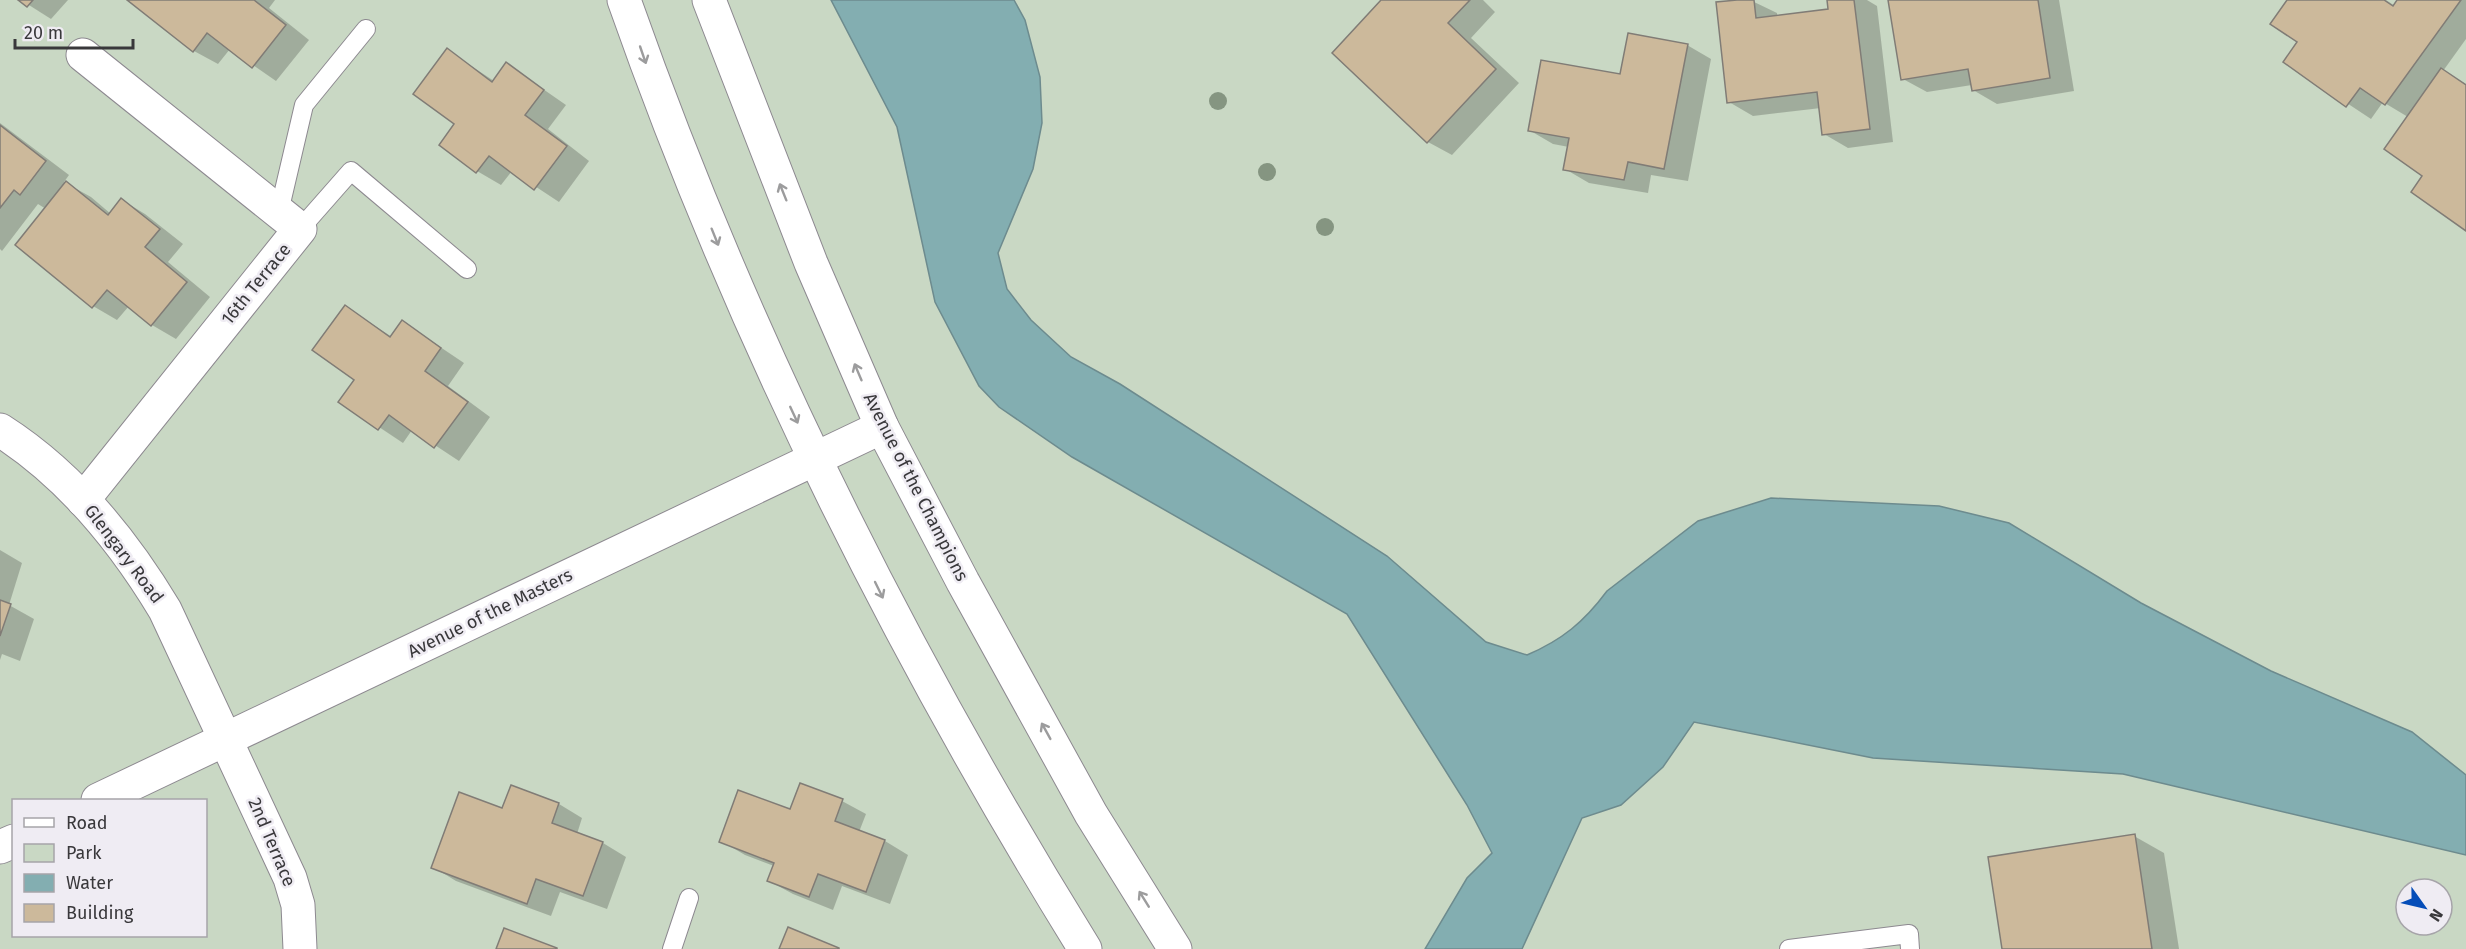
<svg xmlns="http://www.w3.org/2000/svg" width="2466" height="949" font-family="'Fira Sans',sans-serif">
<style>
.green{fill:#c9d8c4;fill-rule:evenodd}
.water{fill:#83aeb1;stroke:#6d8b8e;stroke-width:1.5}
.shadow{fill:#0003}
.building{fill:#ccb99b;stroke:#807c76;stroke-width:1.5}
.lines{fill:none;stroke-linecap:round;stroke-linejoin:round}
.service-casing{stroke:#8d8990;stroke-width:20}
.minor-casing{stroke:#8d8990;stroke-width:35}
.service{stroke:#fff;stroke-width:18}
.minor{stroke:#fff;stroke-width:33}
.tree{fill:#859581}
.oneway{stroke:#9c9c9d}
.labels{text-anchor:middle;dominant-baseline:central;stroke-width:5;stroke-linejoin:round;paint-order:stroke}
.street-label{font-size:18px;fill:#39383b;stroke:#efecf3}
</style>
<rect width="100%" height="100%" fill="#efecf3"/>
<path class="green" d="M 0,0 L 2466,0 L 2466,949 L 0,949 ZM 14,800 L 206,800 L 206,936 L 14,936 ZM 2406,889 L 2442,889 L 2442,925 L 2406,925 Z"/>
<path class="water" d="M 831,0 L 1014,0 L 1025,20 L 1040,77 L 1042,123 L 1033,169 L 998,253 L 1007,289 L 1031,320 L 1071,357 L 1120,384 L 1387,556 L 1486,642 L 1527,655 C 1562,640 1584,622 1607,591 L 1698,521 L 1771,498 L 1939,506 L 2009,523 L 2141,603 L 2271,671 L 2412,732 L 2466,775 L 2466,855 L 2123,774 L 1873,758 L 1694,722 L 1663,767 L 1621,805 L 1582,818 L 1522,949 L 1425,949 L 1467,878 L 1492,853 L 1467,805 L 1347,614 L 1072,457 L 999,407 L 979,386 L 935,302 L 897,127 Z"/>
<g class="shadow">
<path d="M 21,0 L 68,0 L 51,19 Z"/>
<path d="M 129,0 L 275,0 L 269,8 L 309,40 L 276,81 L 230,49 L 218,64 L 194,51 Z"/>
<path d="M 1383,0 L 1483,0 L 1495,12 L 1471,38 L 1519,83 L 1452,155 L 1428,142 Z"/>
<path d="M 1750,0 L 1777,13 L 1777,17 L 1830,11 L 1828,0 L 1867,0 L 1877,6 L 1893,142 L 1848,148 L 1824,134 L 1821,108 L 1753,116 L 1729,102 Z"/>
<path d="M 1890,0 L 2059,0 L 2074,91 L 1997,104 L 1973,90 L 1972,85 L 1927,92 L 1903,79 Z"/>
<path d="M 2289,0 L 2386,0 L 2395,6 L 2399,0 L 2466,0 L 2466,39 L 2443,71 L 2466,84 L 2466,229 L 2424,175 L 2408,117 L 2383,102 L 2371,119 L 2285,62 L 2299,42 Z"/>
<path d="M 1687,45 L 1711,59 L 1688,181 L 1651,175 L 1648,193 L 1589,183 L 1565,169 L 1569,147 L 1553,144 L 1529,130 L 1622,76 Z"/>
<path d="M 447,50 L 494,81 L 507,64 L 566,105 L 548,129 L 589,161 L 559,202 L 512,171 L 501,185 L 477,171 L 456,124 Z"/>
<path d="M 0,123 L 69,175 L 64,182 L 91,197 L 111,214 L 122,200 L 145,214 L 183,244 L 168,262 L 210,297 L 176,339 L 152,325 L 129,306 L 117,320 L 93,306 L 46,209 L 38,204 L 2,251 L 0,249 Z"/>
<path d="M 346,307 L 392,337 L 403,322 L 464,363 L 448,386 L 490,417 L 459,461 L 412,430 L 403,443 L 340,401 L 356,380 Z"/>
<path d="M 0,550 L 22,563 L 9,605 L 34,619 L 20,661 L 2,654 L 0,660 Z"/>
<path d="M 511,787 L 559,804 L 582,818 L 577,834 L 603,843 L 626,857 L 607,909 L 560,892 L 551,916 L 456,881 L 433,867 L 503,810 Z"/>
<path d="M 842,801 L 866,814 L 859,832 L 885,841 L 908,855 L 890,904 L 842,886 L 833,910 L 793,894 L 769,881 L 774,866 L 745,855 L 721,841 L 790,811 Z"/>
<path d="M 2134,836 L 2164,853 L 2179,949 L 2003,949 Z"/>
</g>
<g class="building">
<path d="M 18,0 L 33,0 L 27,7 Z"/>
<path d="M 127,0 L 254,0 L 286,25 L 252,68 L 207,33 L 193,52 Z"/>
<path d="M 1381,0 L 1470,0 L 1448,23 L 1496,69 L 1427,143 L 1332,53 Z"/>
<path d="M 1737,0 L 1754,0 L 1756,18 L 1828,9 L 1827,0 L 1854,0 L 1870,129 L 1822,135 L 1817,92 L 1727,103 L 1716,2 Z"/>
<path d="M 1888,0 L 2038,0 L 2050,78 L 1972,91 L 1968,69 L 1901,80 Z"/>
<path d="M 2287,0 L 2384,0 L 2393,6 L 2397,0 L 2461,0 L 2385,105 L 2360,88 L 2346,107 L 2283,62 L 2297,42 L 2270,24 Z"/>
<path d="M 1628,33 L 1688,44 L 1664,169 L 1628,162 L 1624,180 L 1563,170 L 1569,138 L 1528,131 L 1541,60 L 1620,74 Z"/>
<path d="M 447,48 L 492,82 L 506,62 L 544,90 L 525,115 L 567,146 L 534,190 L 489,156 L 476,173 L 439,145 L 454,124 L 413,94 Z"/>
<path d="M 2441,68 L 2466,85 L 2466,231 L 2411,192 L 2422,176 L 2384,149 Z"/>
<path d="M 0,125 L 46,161 L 20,195 L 14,190 L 0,208 Z"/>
<path d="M 66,181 L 108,215 L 121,198 L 160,229 L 145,247 L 187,282 L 151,326 L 107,290 L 92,308 L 15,245 Z"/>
<path d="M 345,305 L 390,337 L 402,320 L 441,348 L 425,371 L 468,402 L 434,448 L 389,415 L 378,430 L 338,402 L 354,380 L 312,350 Z"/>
<path d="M 0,600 L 11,604 L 0,636 Z"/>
<path d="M 800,783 L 843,799 L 835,821 L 885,840 L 866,892 L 818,874 L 809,897 L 767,881 L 774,863 L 719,842 L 738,790 L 790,809 Z"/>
<path d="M 511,785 L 559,803 L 552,823 L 603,842 L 583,896 L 536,879 L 527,904 L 431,868 L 459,792 L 502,808 Z"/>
<path d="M 2135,834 L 2152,949 L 2002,949 L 1988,857 Z"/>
<path d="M 788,927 L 839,948 L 839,949 L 779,949 Z"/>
<path d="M 504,928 L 557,948 L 557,949 L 496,949 Z"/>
</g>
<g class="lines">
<defs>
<g id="service">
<path d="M 279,212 L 304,105 L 366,29"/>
<path d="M 300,229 L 351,171 L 467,269"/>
<path d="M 672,949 L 689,898"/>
<path d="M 1789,949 L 1909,934 L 1910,949"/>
</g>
<g id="minor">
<path d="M 624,0 C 741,333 899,649 1085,949"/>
<path d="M 709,0 L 811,263 L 882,427 L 963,582 L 1091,814 L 1175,949"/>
<path d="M 83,55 L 300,229 L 83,500"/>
<path d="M 0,430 C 69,474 123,540 165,610 L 290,878 L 298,905 L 300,949"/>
<path d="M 98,800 L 882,427"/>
<path d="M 0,847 L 14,841"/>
</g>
</defs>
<use href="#service" class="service-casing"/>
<use href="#minor" class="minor-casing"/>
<use href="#service" class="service"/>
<use href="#minor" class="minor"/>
</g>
<g class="tree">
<circle cx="1218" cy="101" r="9"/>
<circle cx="1267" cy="172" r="9"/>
<circle cx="1325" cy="227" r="9"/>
</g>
<defs><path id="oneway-shaft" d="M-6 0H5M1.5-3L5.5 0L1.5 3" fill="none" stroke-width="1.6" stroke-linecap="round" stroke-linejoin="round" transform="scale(1.5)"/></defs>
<g class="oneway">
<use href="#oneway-shaft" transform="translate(643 55) rotate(71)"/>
<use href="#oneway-shaft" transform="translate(783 192) rotate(-112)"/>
<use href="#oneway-shaft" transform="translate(715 237) rotate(68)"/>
<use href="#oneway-shaft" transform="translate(858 372) rotate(-113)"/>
<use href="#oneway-shaft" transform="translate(794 415) rotate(65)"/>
<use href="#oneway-shaft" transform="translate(879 590) rotate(64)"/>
<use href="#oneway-shaft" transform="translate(1046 731) rotate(-119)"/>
<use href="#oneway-shaft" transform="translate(1144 899) rotate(-122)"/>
</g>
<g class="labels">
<g class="street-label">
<text transform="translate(256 284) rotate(-51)">16th Terrace</text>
<text transform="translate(916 487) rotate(63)">Avenue of the Champions</text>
<text transform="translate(124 554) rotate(53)">Glengary Road</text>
<text transform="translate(490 613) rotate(-26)">Avenue of the Masters</text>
<text transform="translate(272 842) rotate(67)">2nd Terrace</text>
</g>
</g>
<rect x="12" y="799" width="195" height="138" fill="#efecf3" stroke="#a6a4a9" stroke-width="1.5"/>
<rect x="24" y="818" width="30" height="9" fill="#ffffff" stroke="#a6a4a9" stroke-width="1.5"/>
<text x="66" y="829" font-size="18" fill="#39383b">Road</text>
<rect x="24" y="844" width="30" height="18" fill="#c9d8c4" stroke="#a6a4a9" stroke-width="1.5"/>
<text x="66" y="859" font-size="18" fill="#39383b">Park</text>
<rect x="24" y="874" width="30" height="18" fill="#83aeb1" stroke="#a6a4a9" stroke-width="1.5"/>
<text x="66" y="889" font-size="18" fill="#39383b">Water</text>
<rect x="24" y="904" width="30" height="18" fill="#ccb99b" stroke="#a6a4a9" stroke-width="1.5"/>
<text x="66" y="919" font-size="18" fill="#39383b">Building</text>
<g transform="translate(2424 907) rotate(124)"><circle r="28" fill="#efecf3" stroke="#a6a4a9" stroke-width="1.5"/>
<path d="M0-4.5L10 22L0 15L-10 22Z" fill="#054db8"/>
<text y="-9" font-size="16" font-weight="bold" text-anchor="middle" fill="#39383b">N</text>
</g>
<path d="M15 39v9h118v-9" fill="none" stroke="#39383b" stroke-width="3"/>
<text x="24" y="39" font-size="18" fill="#39383b" stroke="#efecf3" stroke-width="4.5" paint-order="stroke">20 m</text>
</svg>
